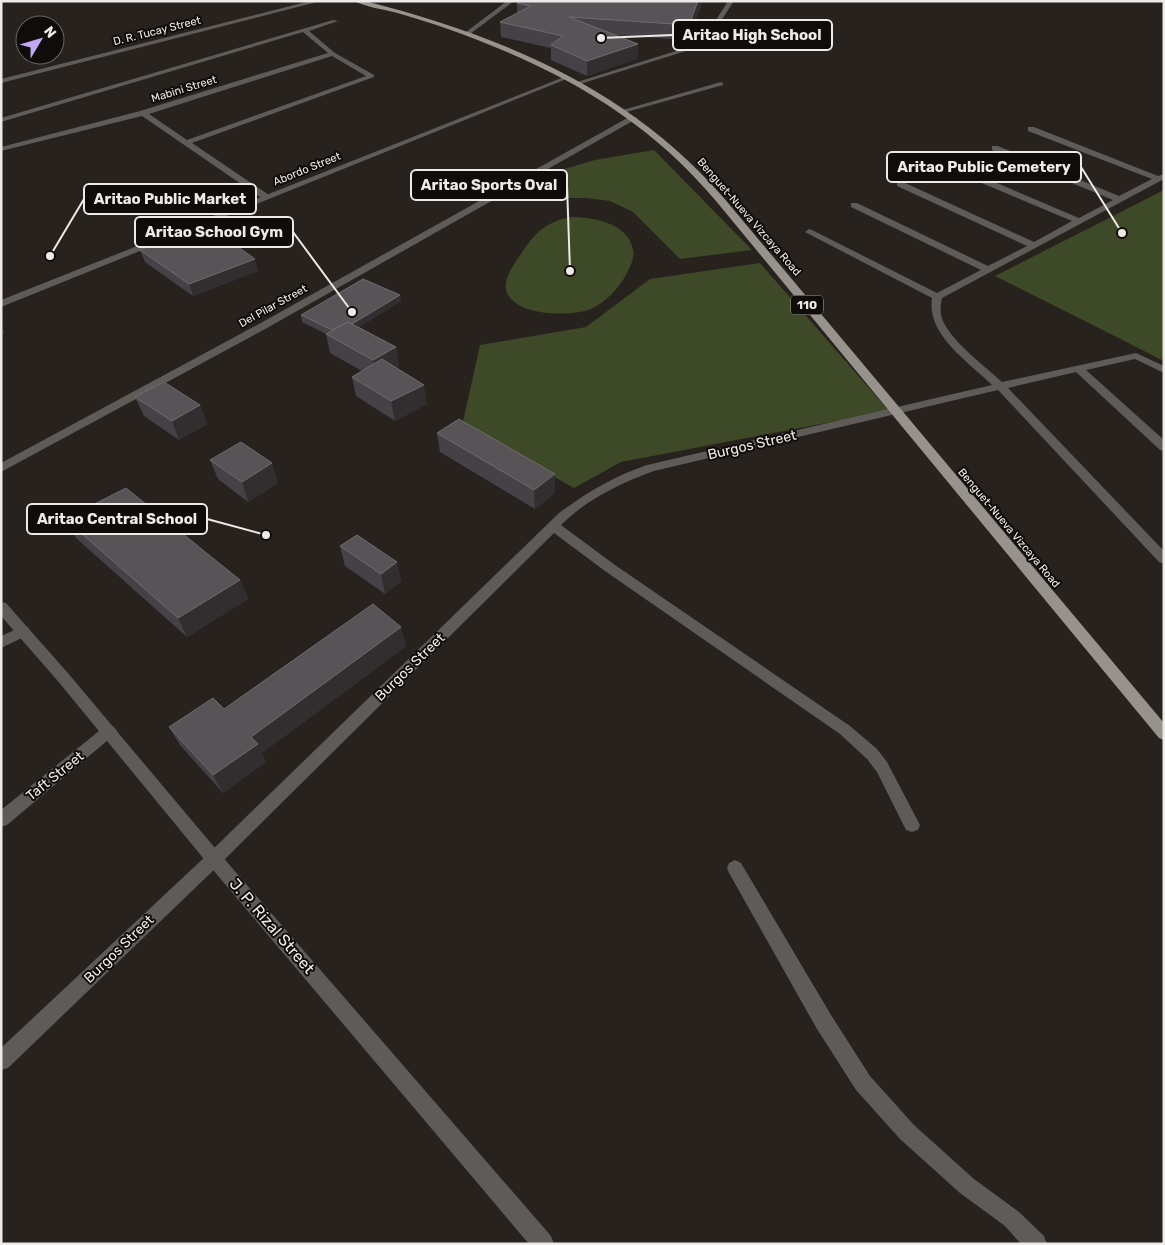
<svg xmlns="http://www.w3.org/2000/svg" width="1165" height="1245" font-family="Rubik,sans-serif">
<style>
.green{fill:#3d4927}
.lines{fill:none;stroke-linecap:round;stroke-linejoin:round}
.minor{fill:#5e5b58;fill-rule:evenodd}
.tertiary{fill:#5e5b58;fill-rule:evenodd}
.primary{fill:#98928d;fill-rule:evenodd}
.wall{fill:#454146}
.shaded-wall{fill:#322d2f}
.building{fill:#575357;stroke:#6f6b6e}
.labels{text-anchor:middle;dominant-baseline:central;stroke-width:4;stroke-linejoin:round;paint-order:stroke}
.far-street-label{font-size:11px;fill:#eeeae7;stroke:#0f0c0a}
.shield{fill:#0f0c0a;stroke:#aba7a5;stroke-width:1}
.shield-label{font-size:12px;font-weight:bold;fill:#eeeae7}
.street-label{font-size:14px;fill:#eeeae7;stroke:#0f0c0a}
.near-street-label{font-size:16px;fill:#eeeae7;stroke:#0f0c0a}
.leader{fill:none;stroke:#eeeae7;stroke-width:2}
.callout-dot{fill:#eeeae7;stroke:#0f0c0a;stroke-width:2}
.callout{fill:#0f0c0a;stroke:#eeeae7;stroke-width:2}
.callout-label{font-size:15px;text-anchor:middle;font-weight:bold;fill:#eeeae7}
</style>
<rect width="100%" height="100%" fill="#28221e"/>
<g class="green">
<path d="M 654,150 L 752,250 L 680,259 L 633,212 L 610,201 L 586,198 L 562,198 L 535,187 L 561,170 L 595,160 Z"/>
<path d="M 1164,190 L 1164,361 L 995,276 Z"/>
<path d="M 571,217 C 593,217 629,223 633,250 C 635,258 630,267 626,275 C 618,289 606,302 591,309 C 571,317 511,317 506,289 C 504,279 513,265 519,257 C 533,235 544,222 571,217 Z"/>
<path d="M 760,263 L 889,411 L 621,462 L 574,488 L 462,426 L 480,345 L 586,327 L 650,279 Z"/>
</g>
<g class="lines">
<g class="minor">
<path d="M 310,1 L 321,1 L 1,83 L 1,79 Z"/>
<path d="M 507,1 L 514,1 L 470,34 L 466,34 L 466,32 Z"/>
<path d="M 728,1 L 734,1 L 713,33 L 699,47 L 580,84 L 574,83 L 695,45 L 709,31 Z"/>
<path d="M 333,20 L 338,21 L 309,31 L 335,53 L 374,75 L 374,77 L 192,143 L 269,195 L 269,199 L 263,199 L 142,116 L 1,151 L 1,147 L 140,111 L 328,53 L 303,32 L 1,122 L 1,118 ZM 332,56 L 366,76 L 187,140 L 149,114 Z"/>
<path d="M 721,82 L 723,83 L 723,85 L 623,113 L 619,111 Z"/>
<path d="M 631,116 L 638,118 L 267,328 L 1,472 L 1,463 L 259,324 Z"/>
<path d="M 1028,127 L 1034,127 L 1158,176 L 1164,174 L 1164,179 L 942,298 C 940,306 940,314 943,321 C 953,343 985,366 1002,382 L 1136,353 L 1164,366 L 1164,373 L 1135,359 L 1086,370 L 1164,440 L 1164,451 L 1160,450 L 1076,372 L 1008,388 L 1164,551 L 1164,564 L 1159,562 L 998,390 L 654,471 C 620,483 586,500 561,525 L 615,565 L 850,726 L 877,749 L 887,762 L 920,825 L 918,830 L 912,832 L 906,830 L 877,772 L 867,759 L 840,734 L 605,571 L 554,533 L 220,864 L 8,1068 L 1,1070 L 1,1048 L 208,854 L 559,513 C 586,493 614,476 647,465 L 992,385 C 969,362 926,335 932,298 L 805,232 L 809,229 L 812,230 L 937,293 L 981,270 L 851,207 L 851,203 L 857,203 L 988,266 L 1027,246 L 897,186 L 897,182 L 903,182 L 1034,242 L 1072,221 L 934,163 L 934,159 L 940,159 L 1079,218 L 1113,200 L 992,150 L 992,146 L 998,146 L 1119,196 L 1152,179 L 1028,131 Z"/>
<path d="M 23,626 L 28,627 L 30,631 L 28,635 L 1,648 L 1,636 Z"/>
<path d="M 109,725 L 114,727 L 117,731 L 114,735 L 7,825 L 1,827 L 1,810 L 104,727 Z"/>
<path d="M 735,860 L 741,863 L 831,1015 L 870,1076 L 914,1125 L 974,1179 L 1019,1212 L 1044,1236 L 1047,1244 L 1021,1244 L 1005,1226 L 960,1193 L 900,1139 L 856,1090 L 817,1029 L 729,873 L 727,868 L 729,863 Z"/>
</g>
<g class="tertiary">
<path d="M 564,77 L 569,78 L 1,307 L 1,300 Z"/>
<path d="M 1,602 L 6,603 L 67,672 L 220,854 L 551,1236 L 554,1244 L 529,1244 L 208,864 L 57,680 L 1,616 Z"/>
</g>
<path class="primary" d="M 354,1 L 365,1 C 502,36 628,88 723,197 L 1164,723 L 1164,740 L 1159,738 L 716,201 C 643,114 554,67 448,29 C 431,23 412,17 394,12 C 381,9 366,7 354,1 Z"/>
</g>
<g class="wall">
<path d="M 517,3 L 702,3 L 688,40 L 614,35 L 638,44 L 637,59 L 587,76 L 551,60 L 551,48 L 501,37 L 500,22 L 517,13 Z"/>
<path d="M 140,250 L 258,271 L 193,296 L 145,262 Z"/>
<path d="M 400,295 L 401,301 L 359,327 L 396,347 L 399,366 L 396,368 L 427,404 L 395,421 L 356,396 L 352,377 L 362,371 L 330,353 L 326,334 L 302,322 L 301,315 Z"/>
<path d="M 135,397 L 200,405 L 207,424 L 179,440 L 144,416 Z"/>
<path d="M 437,433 L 555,493 L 535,509 L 440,452 Z"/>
<path d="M 210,460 L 278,483 L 248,502 L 218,479 Z"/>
<path d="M 65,519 L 240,580 L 248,599 L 187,637 L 76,538 Z"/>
<path d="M 340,546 L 397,562 L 401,581 L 385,594 L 345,566 Z"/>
<path d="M 401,627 L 406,646 L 262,753 L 266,762 L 223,793 L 180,745 L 169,727 L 224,709 Z"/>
</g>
<g class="shaded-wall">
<path d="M 698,1 L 702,1 L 702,3 L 688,40 L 689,25 Z"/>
<path d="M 638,44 L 637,59 L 587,76 L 587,61 Z"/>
<path d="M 255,259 L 258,271 L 193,296 L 189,284 Z"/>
<path d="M 400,295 L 401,301 L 339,339 L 337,333 Z"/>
<path d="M 1,326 L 5,333 L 1,335 Z"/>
<path d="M 396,347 L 399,366 L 377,379 L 373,360 Z"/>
<path d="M 424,385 L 427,404 L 395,421 L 391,401 Z"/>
<path d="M 200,405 L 207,424 L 179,440 L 172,421 Z"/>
<path d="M 272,463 L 278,483 L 248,502 L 242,482 Z"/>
<path d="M 555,474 L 555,493 L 535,509 L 534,490 Z"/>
<path d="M 397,562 L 401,581 L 385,594 L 381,574 Z"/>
<path d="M 240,580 L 248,599 L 187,637 L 178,618 Z"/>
<path d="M 401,627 L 406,646 L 262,753 L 266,762 L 223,793 L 213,775 L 251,737 Z"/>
</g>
<g class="building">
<path d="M 520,1 L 698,1 L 689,25 L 569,17 L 638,44 L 587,61 L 551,45 L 563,36 L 500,22 L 531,6 L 517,3 Z"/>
<path d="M 207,225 L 255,259 L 189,284 L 140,250 Z"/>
<path d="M 363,279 L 400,295 L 352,324 L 348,322 L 332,330 L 301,315 Z"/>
<path d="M 348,322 L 396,347 L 373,360 L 326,334 Z"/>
<path d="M 382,359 L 424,385 L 391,401 L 352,377 Z"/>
<path d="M 164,382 L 200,405 L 172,421 L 135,397 Z"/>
<path d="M 459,419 L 555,474 L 534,490 L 437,433 Z"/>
<path d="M 241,442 L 272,463 L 242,482 L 210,460 Z"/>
<path d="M 126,488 L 240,580 L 178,618 L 65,519 Z"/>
<path d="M 357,535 L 397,562 L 381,574 L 340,546 Z"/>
<path d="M 373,604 L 401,627 L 251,737 L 258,744 L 213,775 L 169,727 L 213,698 L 224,709 Z"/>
</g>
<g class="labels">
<g class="far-street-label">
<text transform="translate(157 31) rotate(-14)">D. R. Tucay Street</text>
<text transform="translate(184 89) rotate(-17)">Mabini Street</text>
<text transform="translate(307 169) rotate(-22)">Abordo Street</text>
<text transform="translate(749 217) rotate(49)">Benguet-Nueva Vizcaya Road</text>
<text transform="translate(273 306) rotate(-29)">Del Pilar Street</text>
<text transform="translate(1009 528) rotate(50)">Benguet-Nueva Vizcaya Road</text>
</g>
<rect class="shield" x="791" y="295.5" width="32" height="19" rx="4"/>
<g class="shield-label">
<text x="807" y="305">110</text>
</g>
<g class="street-label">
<text transform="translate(752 445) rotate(-13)">Burgos Street</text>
<text transform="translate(410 667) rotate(-44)">Burgos Street</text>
<text transform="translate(55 776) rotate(-39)">Taft Street</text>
<text transform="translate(119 949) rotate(-44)">Burgos Street</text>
</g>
<g class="near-street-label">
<text transform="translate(272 926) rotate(49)">J. P. Rizal Street</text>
</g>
</g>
<path class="leader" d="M601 38L673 35M1122 233L1081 167M570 271L567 185M50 256L84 199M352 312L293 232M266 535L207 519"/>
<g class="callout-dot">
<circle cx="601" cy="38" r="5"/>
<circle cx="1122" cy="233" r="5"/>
<circle cx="570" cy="271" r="5"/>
<circle cx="50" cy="256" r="5"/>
<circle cx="352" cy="312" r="5"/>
<circle cx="266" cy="535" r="5"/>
</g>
<g class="callout">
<rect x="673" y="20" width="159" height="30" rx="5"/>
<rect x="887" y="152" width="194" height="30" rx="5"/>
<rect x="411" y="170" width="156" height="30" rx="5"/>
<rect x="84" y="184" width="172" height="30" rx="5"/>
<rect x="135" y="217" width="158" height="30" rx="5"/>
<rect x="27" y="504" width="180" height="30" rx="5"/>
</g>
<g class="callout-label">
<text x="752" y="40">Aritao High School</text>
<text x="984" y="172">Aritao Public Cemetery</text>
<text x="489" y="190">Aritao Sports Oval</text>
<text x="170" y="204">Aritao Public Market</text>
<text x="214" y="237">Aritao School Gym</text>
<text x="117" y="524">Aritao Central School</text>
</g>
<rect width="1165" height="1245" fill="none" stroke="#eeeae7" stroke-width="5"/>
<g transform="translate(40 40) rotate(52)"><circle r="24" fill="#0f0c0a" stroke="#686562"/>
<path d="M0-4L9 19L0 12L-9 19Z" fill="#c0a8f4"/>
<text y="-8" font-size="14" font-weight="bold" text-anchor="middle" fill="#eeeae7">N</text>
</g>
</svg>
